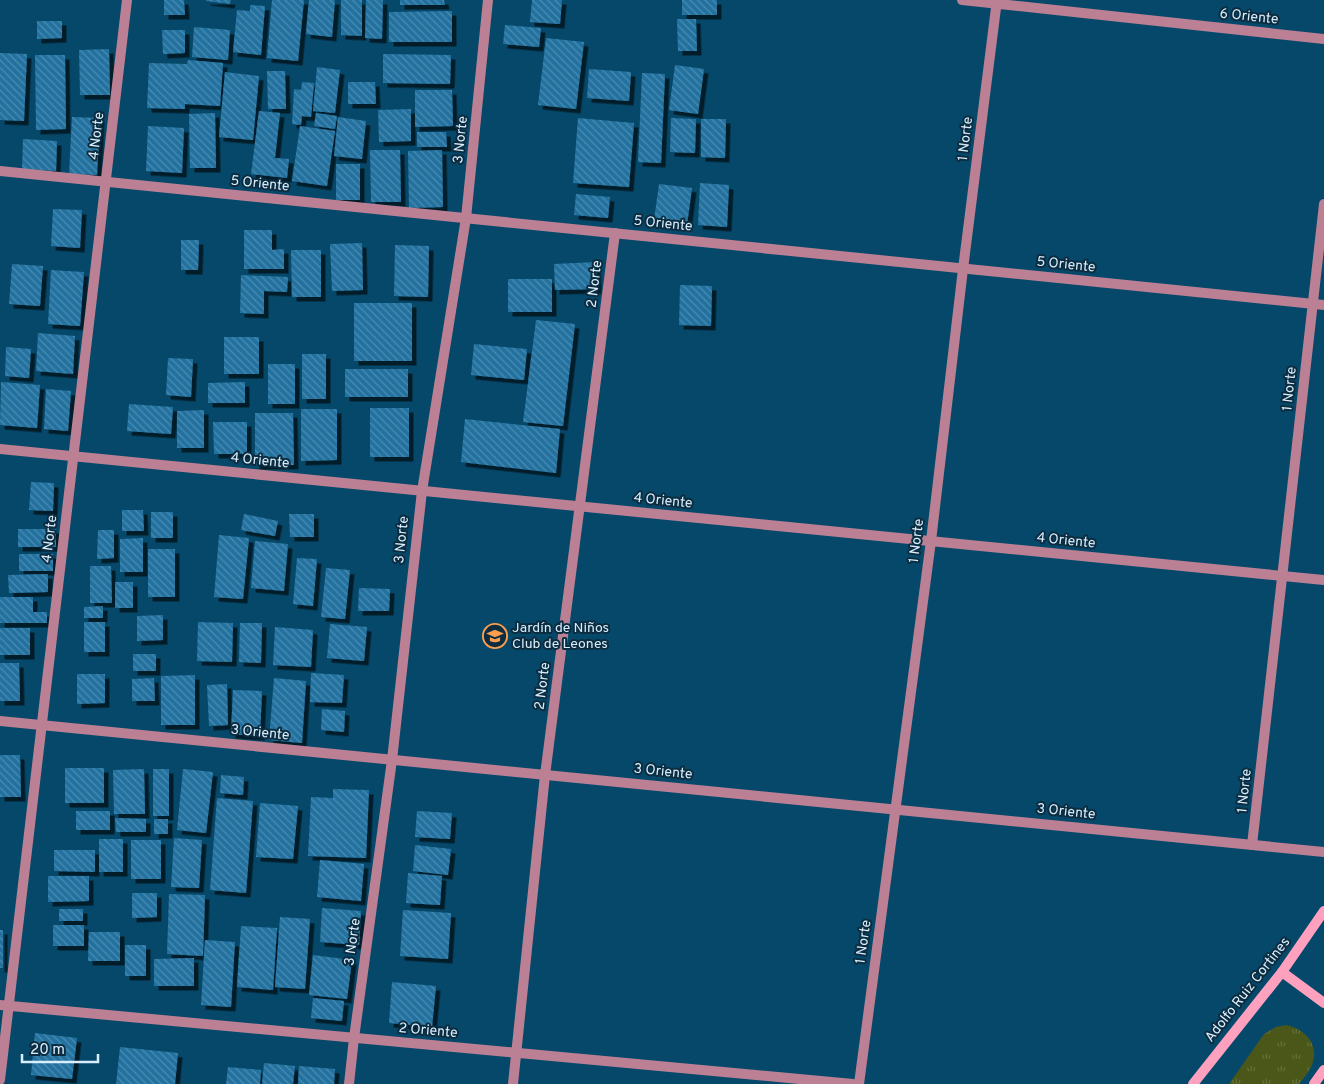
<svg xmlns="http://www.w3.org/2000/svg" width="1324" height="1084" font-family="Overpass,sans-serif">
<style>
.grass{fill:url(#grass-tufts)}
.building{fill:url(#building-back-hatch);filter:url(#shadow)}
.lines{fill:none;stroke-linecap:round;stroke-linejoin:round}
.street{stroke:#bb8093;stroke-width:10}
.secondary{stroke:#fda1bf;stroke-width:10}
.labels{text-anchor:middle;dominant-baseline:central;stroke-width:4;stroke-linejoin:round;paint-order:stroke}
.street-label{font-size:14px;fill:#d8eefd;stroke:#0c2c40}
.poi-label{font-size:14px;fill:#d8eefd;stroke:#0c2c40;text-anchor:start}
</style>
<defs>
<pattern id="grass-tufts" width="24" height="20" patternUnits="userSpaceOnUse" patternTransform="scale(1.25)"><rect width="24" height="20" fill="#4b5718"/><path d="M3 7l-1-3M5 7V3M7 7l1-3M15 17l-1-3M17 17v-4M19 17l1-3" fill="none" stroke="#646f3a"/></pattern>
<pattern id="building-back-hatch" width="6" height="6" patternUnits="userSpaceOnUse" patternTransform="scale(1.25)"><rect width="6" height="6" fill="#22719f"/><path d="M-1 5l2 2M0 0l6 6M5-1l2 2" fill="none" stroke="#4c8cb2"/></pattern>
<filter id="shadow"><feDropShadow dx="4.5" dy="4.5" stdDeviation="0" flood-color="#0009"/></filter>
</defs>
<rect width="100%" height="100%" fill="#06486a"/>
<path class="grass" d="M 1286,1025 C 1306,1029 1321,1046 1311,1067 C 1308,1073 1303,1079 1299,1084 L 1229,1084 L 1264,1034 L 1276,1027 Z"/>
<g class="building">
<path d="M 164,0 L 184,0 L 185,15 L 164,15 Z"/>
<path d="M 206,0 L 231,0 L 230,4 L 206,1 Z"/>
<path d="M 272,0 L 304,0 L 298,61 L 267,58 Z"/>
<path d="M 309,0 L 335,0 L 332,37 L 306,34 Z"/>
<path d="M 341,0 L 362,0 L 362,36 L 341,35 Z"/>
<path d="M 366,0 L 383,0 L 382,39 L 365,38 Z"/>
<path d="M 400,0 L 444,0 L 445,5 L 400,5 Z"/>
<path d="M 532,0 L 562,0 L 560,24 L 530,22 Z"/>
<rect x="682" y="0" width="35" height="15"/>
<path d="M 250,5 L 265,6 L 261,55 L 233,52 L 237,10 L 250,11 Z"/>
<path d="M 452,11 L 452,42 L 389,42 L 389,12 Z"/>
<path d="M 677,19 L 696,19 L 697,51 L 678,51 Z"/>
<path d="M 37,21 L 62,21 L 62,38 L 37,39 Z"/>
<path d="M 505,25 L 541,28 L 539,47 L 503,44 Z"/>
<path d="M 194,27 L 230,30 L 228,60 L 192,57 Z"/>
<path d="M 162,30 L 185,30 L 185,53 L 163,54 Z"/>
<path d="M 546,38 L 584,42 L 576,109 L 538,105 Z"/>
<path d="M 109,49 L 110,95 L 80,95 L 79,50 Z"/>
<path d="M 0,53 L 27,54 L 24,121 L 0,120 Z"/>
<path d="M 383,54 L 451,55 L 450,84 L 383,83 Z"/>
<path d="M 35,55 L 65,55 L 66,129 L 36,130 Z"/>
<path d="M 188,60 L 223,63 L 220,106 L 185,104 L 185,109 L 147,108 L 149,63 L 187,64 Z"/>
<path d="M 675,65 L 704,69 L 698,114 L 669,110 Z"/>
<path d="M 317,67 L 340,70 L 335,113 L 313,111 Z"/>
<path d="M 589,69 L 631,72 L 629,101 L 587,98 Z"/>
<path d="M 267,71 L 285,71 L 286,109 L 268,109 Z"/>
<path d="M 225,72 L 259,76 L 253,140 L 219,137 Z"/>
<path d="M 642,73 L 665,74 L 661,163 L 638,162 Z"/>
<path d="M 302,82 L 314,83 L 311,117 L 302,116 L 301,125 L 292,124 L 294,89 L 301,90 Z"/>
<path d="M 348,82 L 375,82 L 376,104 L 348,104 Z"/>
<path d="M 415,90 L 452,90 L 453,126 L 415,127 Z"/>
<path d="M 411,109 L 411,141 L 379,142 L 378,110 Z"/>
<path d="M 259,111 L 280,113 L 275,158 L 289,159 L 287,178 L 251,174 Z"/>
<path d="M 215,113 L 216,168 L 190,168 L 189,114 Z"/>
<path d="M 316,113 L 337,116 L 335,129 L 314,126 Z"/>
<path d="M 72,117 L 100,118 L 97,175 L 69,174 Z"/>
<path d="M 338,117 L 366,121 L 362,159 L 334,156 Z"/>
<path d="M 578,118 L 634,123 L 629,187 L 573,183 Z"/>
<path d="M 671,118 L 696,119 L 695,153 L 670,152 Z"/>
<path d="M 701,119 L 726,119 L 725,158 L 701,157 Z"/>
<path d="M 148,126 L 184,128 L 182,173 L 146,171 Z"/>
<path d="M 300,126 L 335,131 L 327,186 L 292,181 Z"/>
<path d="M 417,132 L 446,132 L 447,147 L 417,147 Z"/>
<path d="M 23,139 L 57,141 L 56,171 L 22,169 Z"/>
<path d="M 370,150 L 400,150 L 401,202 L 371,202 Z"/>
<path d="M 442,150 L 443,207 L 409,208 L 408,151 Z"/>
<rect x="336" y="164" width="24" height="36"/>
<path d="M 700,183 L 729,185 L 727,227 L 698,225 Z"/>
<path d="M 659,184 L 692,188 L 687,225 L 654,220 Z"/>
<path d="M 576,194 L 610,197 L 608,218 L 574,215 Z"/>
<path d="M 53,209 L 82,210 L 80,248 L 51,246 Z"/>
<path d="M 244,230 L 272,230 L 272,250 L 284,249 L 284,269 L 244,269 Z"/>
<path d="M 181,240 L 199,240 L 198,270 L 181,270 Z"/>
<path d="M 362,243 L 363,290 L 332,291 L 330,244 Z"/>
<path d="M 395,245 L 429,246 L 428,297 L 394,296 Z"/>
<path d="M 291,250 L 321,250 L 321,297 L 292,297 Z"/>
<path d="M 596,262 L 597,289 L 555,290 L 554,264 Z"/>
<path d="M 12,264 L 43,266 L 40,306 L 9,304 Z"/>
<path d="M 51,270 L 84,272 L 80,326 L 48,324 Z"/>
<path d="M 241,275 L 288,277 L 287,292 L 264,291 L 264,314 L 240,313 Z"/>
<rect x="508" y="279" width="44" height="33"/>
<path d="M 680,285 L 712,286 L 711,326 L 679,325 Z"/>
<rect x="354" y="303" width="58" height="58"/>
<path d="M 536,320 L 575,324 L 563,426 L 523,422 Z"/>
<path d="M 38,333 L 75,336 L 73,374 L 36,371 Z"/>
<rect x="224" y="337" width="35" height="37"/>
<path d="M 474,344 L 527,349 L 524,380 L 471,375 Z"/>
<path d="M 6,347 L 31,349 L 29,378 L 5,376 Z"/>
<rect x="302" y="354" width="24" height="45"/>
<path d="M 168,358 L 193,359 L 191,397 L 166,395 Z"/>
<rect x="268" y="364" width="27" height="40"/>
<rect x="345" y="369" width="63" height="28"/>
<path d="M 1,382 L 40,385 L 37,428 L 0,425 Z"/>
<path d="M 245,382 L 245,403 L 208,403 L 208,383 Z"/>
<path d="M 46,389 L 71,391 L 68,431 L 44,429 Z"/>
<path d="M 129,404 L 173,407 L 171,434 L 127,431 Z"/>
<rect x="370" y="408" width="39" height="49"/>
<path d="M 301,409 L 337,409 L 337,460 L 301,461 Z"/>
<path d="M 204,410 L 204,448 L 177,448 L 177,411 Z"/>
<path d="M 255,413 L 293,413 L 294,465 L 255,465 Z"/>
<path d="M 465,419 L 560,429 L 556,473 L 461,462 Z"/>
<path d="M 213,422 L 247,422 L 247,454 L 214,454 Z"/>
<path d="M 31,482 L 54,483 L 53,511 L 29,510 Z"/>
<path d="M 122,510 L 143,510 L 144,531 L 122,531 Z"/>
<rect x="151" y="512" width="22" height="26"/>
<path d="M 244,514 L 278,521 L 275,536 L 241,530 Z"/>
<path d="M 289,514 L 314,514 L 314,537 L 290,537 Z"/>
<rect x="18" y="529" width="38" height="18"/>
<path d="M 98,530 L 114,530 L 114,558 L 97,559 Z"/>
<path d="M 219,535 L 249,538 L 243,599 L 214,597 Z"/>
<path d="M 143,538 L 143,572 L 120,572 L 120,539 Z"/>
<path d="M 255,541 L 288,544 L 284,591 L 251,588 Z"/>
<rect x="148" y="549" width="27" height="48"/>
<rect x="19" y="554" width="34" height="17"/>
<path d="M 297,558 L 317,559 L 313,606 L 293,604 Z"/>
<path d="M 90,566 L 111,566 L 112,603 L 90,603 Z"/>
<path d="M 326,568 L 350,570 L 345,619 L 321,617 Z"/>
<path d="M 48,574 L 48,592 L 9,593 L 8,575 Z"/>
<rect x="115" y="582" width="18" height="26"/>
<path d="M 359,588 L 390,589 L 389,611 L 358,611 Z"/>
<path d="M 0,597 L 33,597 L 33,612 L 47,612 L 47,623 L 0,623 Z"/>
<path d="M 103,606 L 103,618 L 84,618 L 84,607 Z"/>
<path d="M 163,615 L 163,640 L 137,641 L 137,616 Z"/>
<rect x="84" y="622" width="21" height="30"/>
<path d="M 198,622 L 233,623 L 232,662 L 197,661 Z"/>
<path d="M 240,623 L 262,623 L 261,663 L 239,662 Z"/>
<path d="M 330,624 L 367,627 L 364,661 L 327,658 Z"/>
<path d="M 275,627 L 313,630 L 311,667 L 273,665 Z"/>
<rect x="0" y="628" width="30" height="27"/>
<rect x="133" y="654" width="23" height="17"/>
<path d="M 0,663 L 19,663 L 20,701 L 0,701 Z"/>
<path d="M 311,673 L 344,675 L 342,703 L 310,702 Z"/>
<path d="M 77,674 L 105,674 L 105,703 L 77,704 Z"/>
<path d="M 195,675 L 195,725 L 161,725 L 161,676 Z"/>
<path d="M 154,678 L 155,701 L 132,701 L 132,679 Z"/>
<path d="M 274,678 L 306,681 L 302,743 L 269,740 Z"/>
<path d="M 227,684 L 228,725 L 209,726 L 207,685 Z"/>
<path d="M 233,690 L 262,691 L 260,736 L 231,734 Z"/>
<path d="M 322,709 L 345,711 L 344,732 L 321,730 Z"/>
<path d="M 0,755 L 20,755 L 21,797 L 0,797 Z"/>
<rect x="65" y="768" width="39" height="35"/>
<path d="M 144,769 L 145,814 L 114,814 L 113,770 Z"/>
<rect x="153" y="769" width="16" height="47"/>
<path d="M 183,769 L 213,772 L 206,833 L 177,830 Z"/>
<path d="M 221,775 L 244,777 L 243,795 L 220,793 Z"/>
<path d="M 333,789 L 369,790 L 366,858 L 308,856 L 311,797 L 333,798 Z"/>
<path d="M 217,798 L 253,801 L 246,893 L 210,890 Z"/>
<path d="M 260,803 L 298,806 L 293,859 L 256,857 Z"/>
<rect x="76" y="811" width="34" height="19"/>
<path d="M 417,811 L 452,813 L 450,839 L 415,837 Z"/>
<path d="M 115,818 L 146,819 L 146,832 L 116,832 Z"/>
<rect x="154" y="819" width="14" height="15"/>
<path d="M 174,838 L 202,840 L 199,888 L 171,887 Z"/>
<rect x="99" y="839" width="24" height="33"/>
<rect x="131" y="840" width="30" height="39"/>
<path d="M 415,845 L 451,849 L 448,875 L 413,871 Z"/>
<path d="M 54,850 L 95,850 L 95,872 L 54,871 Z"/>
<path d="M 320,860 L 364,864 L 361,901 L 317,897 Z"/>
<path d="M 408,873 L 442,876 L 440,905 L 406,903 Z"/>
<path d="M 48,876 L 89,876 L 89,901 L 48,902 Z"/>
<path d="M 132,893 L 157,893 L 157,917 L 132,918 Z"/>
<path d="M 169,894 L 205,895 L 203,956 L 167,954 Z"/>
<path d="M 322,908 L 361,911 L 359,945 L 320,942 Z"/>
<rect x="59" y="909" width="24" height="12"/>
<path d="M 403,910 L 451,913 L 448,959 L 400,956 Z"/>
<path d="M 280,917 L 310,919 L 305,989 L 275,987 Z"/>
<rect x="53" y="925" width="31" height="21"/>
<path d="M 241,926 L 277,928 L 273,990 L 237,987 Z"/>
<rect x="0" y="930" width="3" height="38"/>
<path d="M 89,932 L 120,932 L 120,961 L 88,961 Z"/>
<path d="M 205,940 L 235,942 L 231,1007 L 201,1005 Z"/>
<rect x="125" y="945" width="21" height="31"/>
<path d="M 313,955 L 352,960 L 347,999 L 309,995 Z"/>
<path d="M 194,958 L 194,986 L 154,986 L 154,959 Z"/>
<path d="M 392,982 L 436,986 L 432,1027 L 389,1023 Z"/>
<path d="M 313,998 L 344,1001 L 342,1021 L 311,1018 Z"/>
<path d="M 35,1033 L 77,1038 L 72,1079 L 31,1075 Z"/>
<path d="M 120,1047 L 178,1053 L 175,1084 L 116,1084 Z"/>
<path d="M 264,1063 L 295,1066 L 293,1084 L 262,1084 Z"/>
<path d="M 299,1066 L 335,1069 L 334,1084 L 298,1084 Z"/>
<path d="M 228,1067 L 261,1070 L 260,1084 L 226,1084 Z"/>
</g>
<g class="lines">
<g class="street">
<path d="M 962,0 L 1324,39"/>
<path d="M 0,171 L 1324,305"/>
<path d="M 0,449 L 1324,580"/>
<path d="M 0,721 L 1324,852"/>
<path d="M 1252,845 L 1324,204"/>
<path d="M 0,1005 L 853,1084"/>
<path d="M 0,1080 L 127,0"/>
<path d="M 349,1084 L 354,1038 L 392,760 L 422,491 L 466,218 L 488,0"/>
<path d="M 513,1084 L 545,775 L 615,233"/>
<path d="M 859,1084 L 931,541 L 963,269 L 997,0"/>
</g>
<g class="secondary">
<path d="M 1282,972 L 1324,1003"/>
<path d="M 1193,1084 L 1282,972 L 1324,911"/>
<path d="M 1314,1084 L 1324,1070"/>
</g>
</g>
<defs>
<symbol id="school-ring" viewBox="-11 -11 22 22"><circle r="9.5" fill="#0c2c40" stroke="#fa9f4f" stroke-width="1.5"/><path d="M0-5L7-2L0 1L-7-2ZM-4 1L0 2.5L4 1V4Q0 6-4 4Z" fill="#fa9f4f"/></symbol>
</defs>
<g fill-rule="evenodd">
<use href="#school-ring" x="481" y="622" width="28" height="28"/>
</g>
<g class="labels">
<g class="street-label">
<text transform="translate(1249 17) rotate(6)">6 Oriente</text>
<text transform="translate(97 136) rotate(-83)">4 Norte</text>
<text transform="translate(966 139) rotate(-83)">1 Norte</text>
<text transform="translate(461 140) rotate(-84)">3 Norte</text>
<text transform="translate(260 184) rotate(6)">5 Oriente</text>
<text transform="translate(663 224) rotate(6)">5 Oriente</text>
<text transform="translate(1066 265) rotate(6)">5 Oriente</text>
<text transform="translate(595 284) rotate(-83)">2 Norte</text>
<text transform="translate(1290 389) rotate(-84)">1 Norte</text>
<text transform="translate(260 461) rotate(6)">4 Oriente</text>
<text transform="translate(663 501) rotate(6)">4 Oriente</text>
<text transform="translate(50 539) rotate(-83)">4 Norte</text>
<text transform="translate(402 540) rotate(-84)">3 Norte</text>
<text transform="translate(917 541) rotate(-83)">1 Norte</text>
<text transform="translate(1066 541) rotate(6)">4 Oriente</text>
<text transform="translate(543 686) rotate(-83)">2 Norte</text>
<text transform="translate(260 733) rotate(6)">3 Oriente</text>
<text transform="translate(663 772) rotate(6)">3 Oriente</text>
<text transform="translate(1245 791) rotate(-84)">1 Norte</text>
<text transform="translate(1066 812) rotate(6)">3 Oriente</text>
<text transform="translate(353 942) rotate(-82)">3 Norte</text>
<text transform="translate(864 942) rotate(-82)">1 Norte</text>
<text transform="translate(1248 990) rotate(-52)">Adolfo Ruiz Cortines</text>
<text transform="translate(428 1031) rotate(5)">2 Oriente</text>
</g>
<g class="poi-label">
<text x="512" y="628">Jardín de Niños<tspan x="512" dy="16">Club de Leones</tspan></text>
</g>
</g>
<path d="M22 1054v8h76v-8" fill="none" stroke="#d8eefd" stroke-width="2.5"/>
<text x="30" y="1054" font-size="15" fill="#d8eefd" stroke="#0c2c40" stroke-width="4" paint-order="stroke">20 m</text>
</svg>
